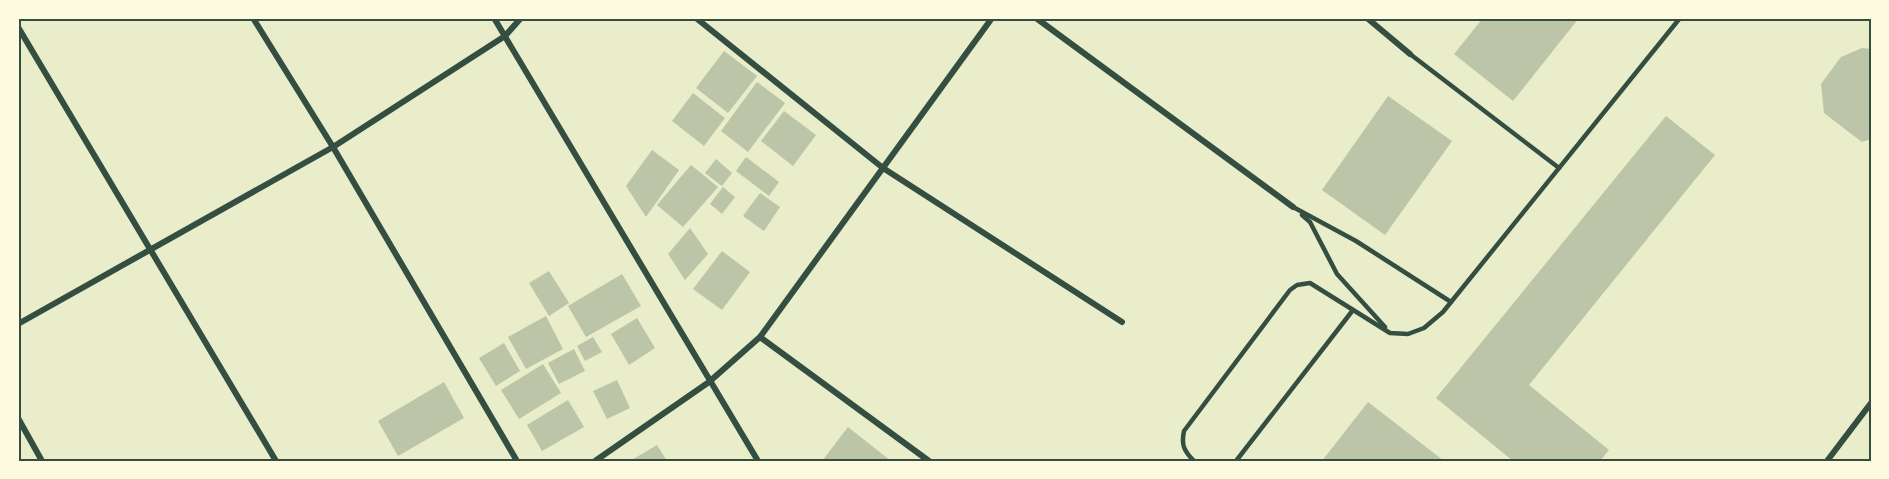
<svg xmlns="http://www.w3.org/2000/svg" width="1889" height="479" font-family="Commissioner,sans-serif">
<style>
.building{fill:#bcc5a7}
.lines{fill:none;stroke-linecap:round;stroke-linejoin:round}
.service{stroke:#344e41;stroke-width:4.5}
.minor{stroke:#344e41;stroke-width:6}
.neatline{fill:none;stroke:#344e41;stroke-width:2}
</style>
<rect width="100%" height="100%" fill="#e9edc9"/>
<g class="building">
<path d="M 1483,18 L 1579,18 L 1513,101 L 1454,54 Z"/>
<path d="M 1862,48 L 1871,49 L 1871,139 L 1862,142 L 1824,113 L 1821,84 L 1841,57 Z"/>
<path d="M 724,51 L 757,76 L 728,113 L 696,88 Z"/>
<path d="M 757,82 L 785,103 L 748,152 L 721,131 Z"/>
<path d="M 693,93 L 725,118 L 704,146 L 672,121 Z"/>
<path d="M 1388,96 L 1452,141 L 1385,235 L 1322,190 Z"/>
<path d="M 784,111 L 816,135 L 793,166 L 761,141 Z"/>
<path d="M 1666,116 L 1715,155 L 1529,385 L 1609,450 L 1600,461 L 1513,461 L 1436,398 Z"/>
<path d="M 652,150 L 679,170 L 646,217 L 626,186 Z"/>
<path d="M 746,157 L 779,182 L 769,196 L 736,171 Z"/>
<path d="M 716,159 L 732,173 L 722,186 L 705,173 Z"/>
<path d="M 691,165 L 718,187 L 683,227 L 657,205 Z"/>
<path d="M 723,187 L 735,197 L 722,214 L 710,204 Z"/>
<path d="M 760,193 L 780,207 L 764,231 L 743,216 Z"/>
<path d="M 690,228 L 708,254 L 685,280 L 668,254 Z"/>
<path d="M 722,251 L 750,272 L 722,310 L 693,289 Z"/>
<path d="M 549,271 L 569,303 L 549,316 L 529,283 Z"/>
<path d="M 622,274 L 641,306 L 586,337 L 568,306 Z"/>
<path d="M 546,316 L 563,349 L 526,369 L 508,337 Z"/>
<path d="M 637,318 L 655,348 L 629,365 L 611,334 Z"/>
<path d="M 593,337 L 602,352 L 585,361 L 577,346 Z"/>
<path d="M 504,343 L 520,371 L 496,386 L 479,358 Z"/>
<path d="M 574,349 L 585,371 L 559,384 L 548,363 Z"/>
<path d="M 543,364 L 561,393 L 519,419 L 501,390 Z"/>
<path d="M 617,380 L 630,408 L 607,419 L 593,391 Z"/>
<path d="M 444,382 L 464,418 L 398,456 L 378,421 Z"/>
<path d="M 568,400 L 584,427 L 542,451 L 527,425 Z"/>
<path d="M 1368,402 L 1444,461 L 1322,461 Z"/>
<path d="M 848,427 L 891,461 L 822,461 Z"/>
<path d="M 657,445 L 667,461 L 630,461 Z"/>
</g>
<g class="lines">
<g class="service">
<path d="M 1410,54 L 1559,168"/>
<path d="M 1293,207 L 1356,241 L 1451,302"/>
<path d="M 1302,215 L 1310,222 L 1337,274 L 1385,327"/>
<path d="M 1194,461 C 1184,451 1181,445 1184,431 L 1290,290 L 1297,285 L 1310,283 L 1390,333 L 1408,334 L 1424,328 L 1443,312 L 1680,18"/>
<path d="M 1236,461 L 1353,310"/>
</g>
<g class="minor">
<path d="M 253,18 L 333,147 L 517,461"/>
<path d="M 494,18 L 758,461"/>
<path d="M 696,18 L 883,168 L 1122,322"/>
<path d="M 1036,18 L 1293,207"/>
<path d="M 1367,18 L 1410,54"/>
<path d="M 18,27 L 276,461"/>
<path d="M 18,324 L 333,147 L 505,36 L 521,18"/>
<path d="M 760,337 L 929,461"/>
<path d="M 18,418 L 42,461"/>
<path d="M 595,461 L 709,382 L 760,337 L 992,18"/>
<path d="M 1827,461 L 1871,403"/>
</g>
</g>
<rect width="1889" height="479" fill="none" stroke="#fefae0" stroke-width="39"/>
<rect x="20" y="20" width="1850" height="440" class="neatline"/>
</svg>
